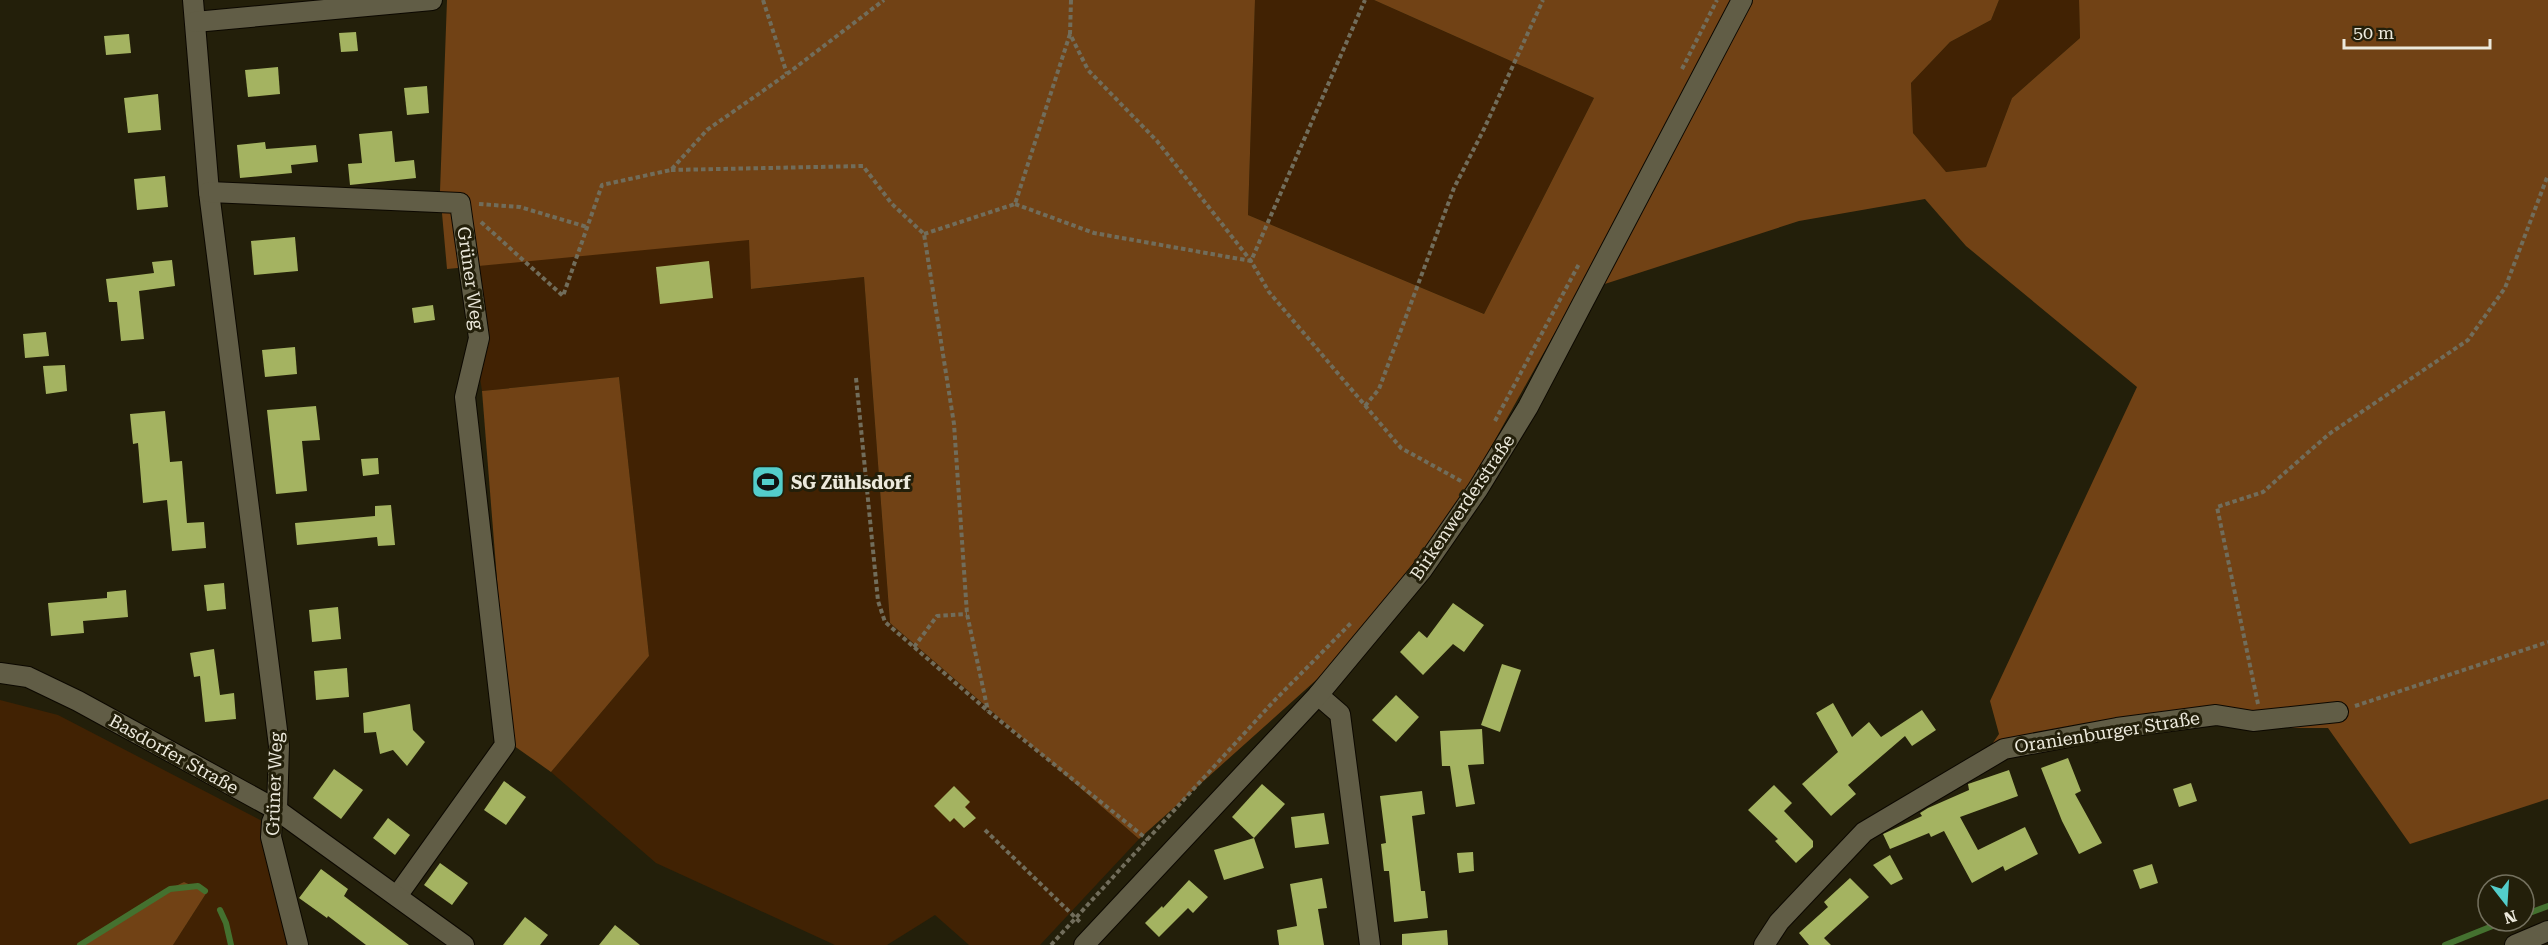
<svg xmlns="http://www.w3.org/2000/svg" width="2548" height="945" font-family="'Roboto Serif',serif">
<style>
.green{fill:#412203}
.forest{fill:#714215}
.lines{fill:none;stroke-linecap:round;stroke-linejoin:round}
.stream{stroke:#44712f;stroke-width:6}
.building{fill:#a4b361}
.minor-casing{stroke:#0c0800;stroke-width:22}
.path{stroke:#716d5b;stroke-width:4;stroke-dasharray:4.5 3;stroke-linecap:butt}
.minor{stroke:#615d46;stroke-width:20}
.labels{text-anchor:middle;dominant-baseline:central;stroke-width:6;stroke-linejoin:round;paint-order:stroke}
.street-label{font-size:18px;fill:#ece9dc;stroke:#231f0a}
.poi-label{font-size:18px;font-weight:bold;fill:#ece9dc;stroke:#231f0a;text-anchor:start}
</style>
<rect width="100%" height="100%" fill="#231f0a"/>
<g class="green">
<path d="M 1255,0 L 1374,0 L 1594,98 L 1484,314 L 1248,215 Z"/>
<path d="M 1999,0 L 2079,0 L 2080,38 L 2012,98 L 1986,167 L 1945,172 L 1913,133 L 1911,83 L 1950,42 L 1991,20 Z"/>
<path d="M 749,239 L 752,289 L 864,277 L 890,623 L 1139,839 L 1040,945 L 969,945 L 935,915 L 887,945 L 835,945 L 656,863 L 551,772 L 649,656 L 619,377 L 482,391 L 463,267 Z"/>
<path d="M 0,700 L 58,715 L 264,822 L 296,945 L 173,945 L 207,892 L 184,882 L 152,897 L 79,945 L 0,945 Z"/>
</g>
<g class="forest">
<path d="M 447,0 L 1255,0 L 1248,215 L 1484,314 L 1594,98 L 1374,0 L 1999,0 L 1991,20 L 1950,42 L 1911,83 L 1913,133 L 1946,172 L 1986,167 L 2012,98 L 2080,38 L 2079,0 L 2548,0 L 2548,799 L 2410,844 L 2328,728 L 2261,728 L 2215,723 L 1986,753 L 1999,734 L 1990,701 L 2137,387 L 1966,246 L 1925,199 L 1799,221 L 1577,293 L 1467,490 L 1421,555 L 1324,673 L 1139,839 L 890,623 L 864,277 L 751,289 L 749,240 L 447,269 L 440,191 Z"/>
<path d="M 619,377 L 649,656 L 551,772 L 510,743 L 482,391 Z"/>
<path d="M 184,882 L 207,892 L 173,945 L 79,945 L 152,897 Z"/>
</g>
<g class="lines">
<g class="stream">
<path d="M 220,910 L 226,923 L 231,945"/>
<path d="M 2524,915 L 2548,906"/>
<path d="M 80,945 L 170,889 L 198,886 L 205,891"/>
<path d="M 2445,945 L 2505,921"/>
</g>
</g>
<g class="building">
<path d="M 356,32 L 358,51 L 341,52 L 339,33 Z"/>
<path d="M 129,34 L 131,53 L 106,55 L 104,36 Z"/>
<path d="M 278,67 L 280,94 L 248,97 L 245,70 Z"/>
<path d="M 427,86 L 429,113 L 407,115 L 404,88 Z"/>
<path d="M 158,94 L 161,130 L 128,133 L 124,98 Z"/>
<path d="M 392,131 L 395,162 L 414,160 L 416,178 L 350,185 L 348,164 L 362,163 L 359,134 Z"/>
<path d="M 265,142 L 266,149 L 316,145 L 318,162 L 291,165 L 292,173 L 240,178 L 237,145 Z"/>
<path d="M 165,176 L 168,207 L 137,210 L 134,179 Z"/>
<path d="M 295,237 L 298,271 L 254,275 L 251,241 Z"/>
<path d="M 172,260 L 175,286 L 139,291 L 144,339 L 121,341 L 117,302 L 109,302 L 106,279 L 154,273 L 152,262 Z"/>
<path d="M 709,261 L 713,298 L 660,304 L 656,267 Z"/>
<path d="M 433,305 L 435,320 L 414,323 L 412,308 Z"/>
<path d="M 46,332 L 49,356 L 25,358 L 23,334 Z"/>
<path d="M 295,347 L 297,374 L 265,377 L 262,350 Z"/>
<path d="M 65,365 L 67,391 L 46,394 L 43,366 Z"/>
<path d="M 316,406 L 320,440 L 302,441 L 307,491 L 276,494 L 267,410 Z"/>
<path d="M 165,411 L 170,462 L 182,461 L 187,523 L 204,522 L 206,548 L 172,551 L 167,500 L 143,503 L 138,443 L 133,444 L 130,414 Z"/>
<path d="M 378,458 L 379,474 L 363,476 L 361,459 Z"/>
<path d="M 391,505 L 395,545 L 378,546 L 377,537 L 297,545 L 295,523 L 375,516 L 375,506 Z"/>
<path d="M 224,583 L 226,609 L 207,611 L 204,585 Z"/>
<path d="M 126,590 L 128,617 L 83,621 L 84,633 L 51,636 L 48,603 L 107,598 L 107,592 Z"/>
<path d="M 1453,603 L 1484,625 L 1464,652 L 1453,644 L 1423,675 L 1400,652 L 1419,631 L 1427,638 Z"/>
<path d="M 338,607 L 341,639 L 312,642 L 309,610 Z"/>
<path d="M 214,649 L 220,695 L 234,693 L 236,719 L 205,722 L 200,676 L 194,677 L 190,653 Z"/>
<path d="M 1502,664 L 1521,670 L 1500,732 L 1481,725 Z"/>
<path d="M 347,668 L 349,697 L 316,700 L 314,671 Z"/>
<path d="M 1396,695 L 1419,717 L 1396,742 L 1372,720 Z"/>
<path d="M 1833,703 L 1852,737 L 1869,722 L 1881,737 L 1922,710 L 1936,730 L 1912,746 L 1905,736 L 1848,785 L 1856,794 L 1831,816 L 1802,784 L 1838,752 L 1816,713 Z"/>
<path d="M 410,704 L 413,730 L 425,742 L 407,766 L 393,750 L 380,754 L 376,732 L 364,733 L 363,713 Z"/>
<path d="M 1482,729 L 1484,764 L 1468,765 L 1475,804 L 1456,807 L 1450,766 L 1442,766 L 1440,731 Z"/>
<path d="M 2068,758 L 2081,791 L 2075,794 L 2102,843 L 2079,854 L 2062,821 L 2041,768 Z"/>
<path d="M 334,769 L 363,790 L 341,819 L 313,798 Z"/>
<path d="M 2009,770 L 2018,796 L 1960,817 L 1978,850 L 2025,827 L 2038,854 L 2005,871 L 2003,866 L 1972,883 L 1944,831 L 1931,837 L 1929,833 L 1890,849 L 1883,834 L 1922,816 L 1920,813 L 1928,808 L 1969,790 L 1968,784 L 1971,783 Z"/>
<path d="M 504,781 L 526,797 L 506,825 L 484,810 Z"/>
<path d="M 2191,783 L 2197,801 L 2179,807 L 2173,789 Z"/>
<path d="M 1262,784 L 1285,804 L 1254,838 L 1232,817 Z"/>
<path d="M 1774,785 L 1792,803 L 1784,811 L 1813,841 L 1813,847 L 1796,863 L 1775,841 L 1778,839 L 1748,810 Z"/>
<path d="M 954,786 L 970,802 L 965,807 L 976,818 L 964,828 L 954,818 L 950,822 L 934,806 Z"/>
<path d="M 1422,791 L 1425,814 L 1412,816 L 1421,891 L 1425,891 L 1428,918 L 1394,922 L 1389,871 L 1384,871 L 1381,844 L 1386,843 L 1380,796 Z"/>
<path d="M 1324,813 L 1329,844 L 1295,848 L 1291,817 Z"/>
<path d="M 388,818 L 410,835 L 395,855 L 373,838 Z"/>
<path d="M 1254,838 L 1264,868 L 1224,880 L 1214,850 Z"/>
<path d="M 1473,852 L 1474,871 L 1459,873 L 1457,853 Z"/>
<path d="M 1890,855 L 1903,879 L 1891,885 L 1873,865 Z"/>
<path d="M 440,863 L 468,883 L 452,905 L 424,885 Z"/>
<path d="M 2152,864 L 2158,883 L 2140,889 L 2133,870 Z"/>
<path d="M 321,869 L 348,889 L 344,896 L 409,945 L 366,945 L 328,916 L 327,918 L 299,898 Z"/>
<path d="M 1322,878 L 1327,908 L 1318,909 L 1324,945 L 1279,945 L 1277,930 L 1297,926 L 1290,884 Z"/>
<path d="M 1850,878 L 1869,897 L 1824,938 L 1831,945 L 1809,945 L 1799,933 L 1828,907 L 1824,902 Z"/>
<path d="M 1189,880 L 1208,897 L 1193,913 L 1188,908 L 1159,937 L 1145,923 L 1162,906 L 1163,908 Z"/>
<path d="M 525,917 L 548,935 L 540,945 L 503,945 Z"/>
<path d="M 615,925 L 640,945 L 599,945 Z"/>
<path d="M 1447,930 L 1448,945 L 1402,945 L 1402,934 Z"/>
</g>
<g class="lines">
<defs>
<g id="minor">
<path d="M 193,0 L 209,192 L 279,746 L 277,810 L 272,822 L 271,837 L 298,945"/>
<path d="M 195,22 L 432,0"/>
<path d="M 209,192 L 460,203 L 479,338 L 465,397 L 505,745 L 397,896"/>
<path d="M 0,673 L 28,677 L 78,701 L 277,810 L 464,945"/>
<path d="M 1318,695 L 1340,714 L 1370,945"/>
<path d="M 1084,945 L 1318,695 L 1422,570 L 1478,489 L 1528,407 L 1742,0"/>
<path d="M 1764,945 L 1779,922 L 1864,832 L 2004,749 L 2117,728 L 2216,715 L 2253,721 L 2338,712"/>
<path d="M 2515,945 L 2548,931"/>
</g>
</defs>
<use href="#minor" class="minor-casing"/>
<g class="path">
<path d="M 763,0 L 787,74"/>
<path d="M 1071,0 L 1070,34 L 1088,70 L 1157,141 L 1251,261 L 1269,292 L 1401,448 L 1461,481"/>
<path d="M 1682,69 L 1717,0"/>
<path d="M 671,170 L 863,166 L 892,204 L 924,234 L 954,424 L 967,614 L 988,711"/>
<path d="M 479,204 L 520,207 L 587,227"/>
<path d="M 1015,204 L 1094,233 L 1251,261 L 1365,0"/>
<path d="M 481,222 L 563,296 L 602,185 L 671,170 L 707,130 L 787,74 L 884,0"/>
<path d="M 924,234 L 1015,204 L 1070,34"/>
<path d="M 856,378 L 878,601 L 885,622 L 988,711 L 1148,840"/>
<path d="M 1365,406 L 1379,389 L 1454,188 L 1484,129 L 1543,0"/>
<path d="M 1495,421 L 1579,264"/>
<path d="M 914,647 L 937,616 L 967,614"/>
<path d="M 2258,704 L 2217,507 L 2263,492 L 2329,434 L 2468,340 L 2505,288 L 2548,175"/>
<path d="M 2355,706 L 2548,642"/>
<path d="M 985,830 L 1082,924"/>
<path d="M 1051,945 L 1273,702 L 1352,622"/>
</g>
<use href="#minor" class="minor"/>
</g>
<defs>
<symbol id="stadium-square" viewBox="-11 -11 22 22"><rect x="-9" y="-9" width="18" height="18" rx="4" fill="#53cdcb" stroke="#231f0a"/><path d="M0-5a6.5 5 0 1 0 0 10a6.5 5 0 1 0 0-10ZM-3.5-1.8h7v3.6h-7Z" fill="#111"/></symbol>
</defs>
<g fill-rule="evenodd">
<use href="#stadium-square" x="749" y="463" width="38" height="38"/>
</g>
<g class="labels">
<g class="street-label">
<text transform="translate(471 278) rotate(82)">Grüner Weg</text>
<text transform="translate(1462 507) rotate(-56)">Birkenwerderstraße</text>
<text transform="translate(2107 732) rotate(-9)">Oranienburger Straße</text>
<text transform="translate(174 754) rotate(29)">Basdorfer Straße</text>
<text transform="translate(274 784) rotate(-88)">Grüner Weg</text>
</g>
<g class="poi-label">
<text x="791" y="482">SG Zühlsdorf</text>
</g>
</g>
<g transform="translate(2506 903) rotate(163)"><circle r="28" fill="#231f0a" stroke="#73705e" stroke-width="1.5"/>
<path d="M0-4.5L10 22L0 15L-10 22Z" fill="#53cdcb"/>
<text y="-9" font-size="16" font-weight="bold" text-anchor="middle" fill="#ece9dc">N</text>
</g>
<path d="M2344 39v9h146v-9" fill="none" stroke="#ece9dc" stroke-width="3"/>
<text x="2353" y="39" font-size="18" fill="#ece9dc" stroke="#231f0a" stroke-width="4.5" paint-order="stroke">50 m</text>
</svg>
